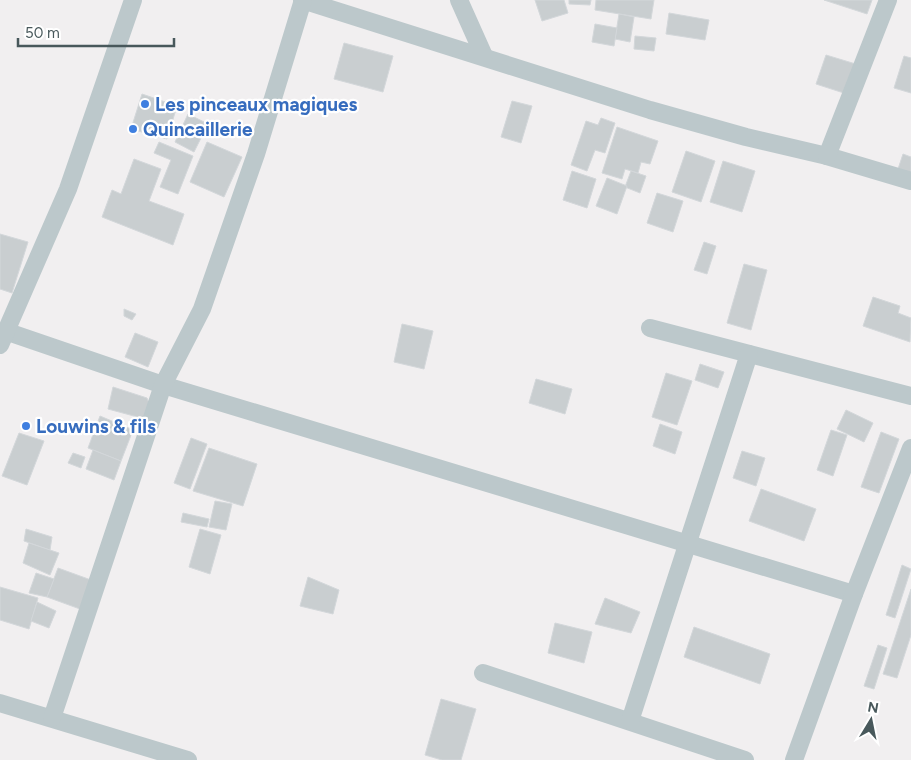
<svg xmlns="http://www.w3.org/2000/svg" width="911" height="760" font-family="Figtree,sans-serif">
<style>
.building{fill:#c9ced0;stroke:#d3d7da}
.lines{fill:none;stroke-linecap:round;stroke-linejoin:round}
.street{stroke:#bcc8cb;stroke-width:18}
.shop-dot{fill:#3f7fe0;stroke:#fff;stroke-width:2}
.labels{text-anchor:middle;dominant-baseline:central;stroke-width:4.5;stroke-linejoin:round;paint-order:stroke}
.shop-label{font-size:19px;font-weight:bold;fill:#366cbe;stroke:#fff;text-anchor:start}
</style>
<rect width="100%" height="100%" fill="#f1eff0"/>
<g class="building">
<path d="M 535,0 L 564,0 L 568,13 L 542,21 Z"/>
<path d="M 569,0 L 591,0 L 590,5 L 569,4 Z"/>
<path d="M 596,0 L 654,0 L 651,19 L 595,10 Z"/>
<path d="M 824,0 L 872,0 L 867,14 Z"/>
<path d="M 669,13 L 709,20 L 705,40 L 666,34 Z"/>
<path d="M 619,14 L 634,17 L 630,42 L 615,39 Z"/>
<path d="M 595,24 L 617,28 L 614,46 L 592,42 Z"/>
<path d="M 635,36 L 656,38 L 654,51 L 634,49 Z"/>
<path d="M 344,43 L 393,56 L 383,92 L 334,79 Z"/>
<path d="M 826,55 L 859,65 L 850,95 L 816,84 Z"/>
<path d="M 904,56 L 911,58 L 911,93 L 894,88 Z"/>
<path d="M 142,94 L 177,106 L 167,139 L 131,129 Z"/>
<path d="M 512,101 L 532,106 L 521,143 L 501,137 Z"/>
<path d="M 188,114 L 208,124 L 194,152 L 175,142 Z"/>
<path d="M 601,118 L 615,123 L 605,153 L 595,150 L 587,171 L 571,165 L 586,121 L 598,125 Z"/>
<path d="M 617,127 L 658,141 L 650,164 L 641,162 L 638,173 L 625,169 L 622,179 L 602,173 Z"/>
<path d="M 159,142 L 193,156 L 178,194 L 160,187 L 171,160 L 154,153 Z"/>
<path d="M 207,142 L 242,157 L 224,197 L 190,182 Z"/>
<path d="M 686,151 L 715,161 L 701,202 L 672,192 Z"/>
<path d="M 903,154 L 911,157 L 911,176 L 897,172 Z"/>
<path d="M 134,159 L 161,169 L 149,201 L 184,214 L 173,245 L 102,217 L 112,190 L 121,194 Z"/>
<path d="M 723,161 L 755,171 L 742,212 L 710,202 Z"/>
<path d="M 572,171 L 596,179 L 587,208 L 563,200 Z"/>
<path d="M 631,171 L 646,176 L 640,193 L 625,187 Z"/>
<path d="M 607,178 L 627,186 L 617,214 L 596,206 Z"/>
<path d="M 657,193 L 683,201 L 673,232 L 647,223 Z"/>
<path d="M 0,234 L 28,242 L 12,293 L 0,289 Z"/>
<path d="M 704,242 L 716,246 L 707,274 L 694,270 Z"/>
<path d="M 744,264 L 767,270 L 751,330 L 727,323 Z"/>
<path d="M 873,297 L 900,306 L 898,313 L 911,318 L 910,342 L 863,326 Z"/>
<path d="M 124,309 L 136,314 L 132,320 L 124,316 Z"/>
<path d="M 402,324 L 433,331 L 424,369 L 394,362 Z"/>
<path d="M 135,333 L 158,342 L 148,367 L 125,357 Z"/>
<path d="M 700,364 L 724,372 L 718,388 L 695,380 Z"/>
<path d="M 666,373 L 692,381 L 677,425 L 652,417 Z"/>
<path d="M 536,379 L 572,389 L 565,414 L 529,403 Z"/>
<path d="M 113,387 L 147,398 L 150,406 L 145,419 L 108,409 Z"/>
<path d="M 846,410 L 873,423 L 864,442 L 837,429 Z"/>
<path d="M 100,416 L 133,430 L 121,461 L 88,448 Z"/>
<path d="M 660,424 L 682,432 L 675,454 L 653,446 Z"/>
<path d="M 831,430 L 847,435 L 833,476 L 817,470 Z"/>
<path d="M 881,432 L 899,439 L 879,493 L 861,487 Z"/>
<path d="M 19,433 L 44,441 L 27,485 L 2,476 Z"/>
<path d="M 191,438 L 207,444 L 190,489 L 174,483 Z"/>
<path d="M 209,448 L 257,464 L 243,506 L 193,491 Z"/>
<path d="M 93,450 L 121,461 L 114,480 L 86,469 Z"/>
<path d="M 742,451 L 765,458 L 756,486 L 733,478 Z"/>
<path d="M 73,453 L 85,457 L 81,468 L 68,463 Z"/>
<path d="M 761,489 L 816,509 L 804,541 L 749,521 Z"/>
<path d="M 215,501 L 232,504 L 226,530 L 209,527 Z"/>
<path d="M 183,513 L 209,519 L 207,527 L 181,522 Z"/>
<path d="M 26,529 L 52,537 L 50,550 L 24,541 Z"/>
<path d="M 200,529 L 221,535 L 210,574 L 189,567 Z"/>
<path d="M 29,543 L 59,553 L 50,575 L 23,563 Z"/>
<path d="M 902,565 L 911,569 L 895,618 L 886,615 Z"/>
<path d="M 58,568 L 91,580 L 80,609 L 47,597 Z"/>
<path d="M 36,573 L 54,579 L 47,597 L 29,593 Z"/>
<path d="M 308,577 L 339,590 L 333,614 L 300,606 Z"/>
<path d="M 0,587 L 38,598 L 29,629 L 0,620 Z"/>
<path d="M 911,589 L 911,635 L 897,678 L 883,674 Z"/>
<path d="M 605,598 L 640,612 L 631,633 L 595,624 Z"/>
<path d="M 37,602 L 56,611 L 49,628 L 31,621 Z"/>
<path d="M 555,623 L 592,632 L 584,663 L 548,653 Z"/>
<path d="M 694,627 L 770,654 L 760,684 L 684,657 Z"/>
<path d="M 878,645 L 887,648 L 874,689 L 864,686 Z"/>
<path d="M 441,699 L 476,709 L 461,760 L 442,760 L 425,755 Z"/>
</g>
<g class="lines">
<g class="street">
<path d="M 302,0 L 650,110 L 746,137 L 827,156 L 911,181"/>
<path d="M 459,0 L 484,56"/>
<path d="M 827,156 L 888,0"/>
<path d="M 650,328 L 911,396"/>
<path d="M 5,331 L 163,385 L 854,594"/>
<path d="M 0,345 L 68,189 L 133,0"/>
<path d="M 483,673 L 745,760"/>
<path d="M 0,703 L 188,760"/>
<path d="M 52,718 L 163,385 L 202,309 L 256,154 L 303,0"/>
<path d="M 630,721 L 749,354"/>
<path d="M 794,760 L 854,594 L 911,448"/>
</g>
</g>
<g class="shop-dot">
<circle cx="145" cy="104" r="5"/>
<circle cx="133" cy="129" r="5"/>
<circle cx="26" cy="426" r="5"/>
</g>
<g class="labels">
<g class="shop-label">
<text x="155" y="104">Les pinceaux magiques</text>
<text x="143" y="129">Quincaillerie</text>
<text x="36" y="426">Louwins &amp; fils</text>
</g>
</g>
<g transform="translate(871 720) rotate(10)" stroke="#ffffff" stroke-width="4" paint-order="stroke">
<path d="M0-4L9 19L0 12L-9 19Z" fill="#48585b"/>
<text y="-8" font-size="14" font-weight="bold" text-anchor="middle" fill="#48585b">N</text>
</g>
<path d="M18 38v8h156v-8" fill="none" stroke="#48585b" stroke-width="2.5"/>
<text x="25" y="38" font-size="15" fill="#48585b" stroke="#ffffff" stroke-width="4" paint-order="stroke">50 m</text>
</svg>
